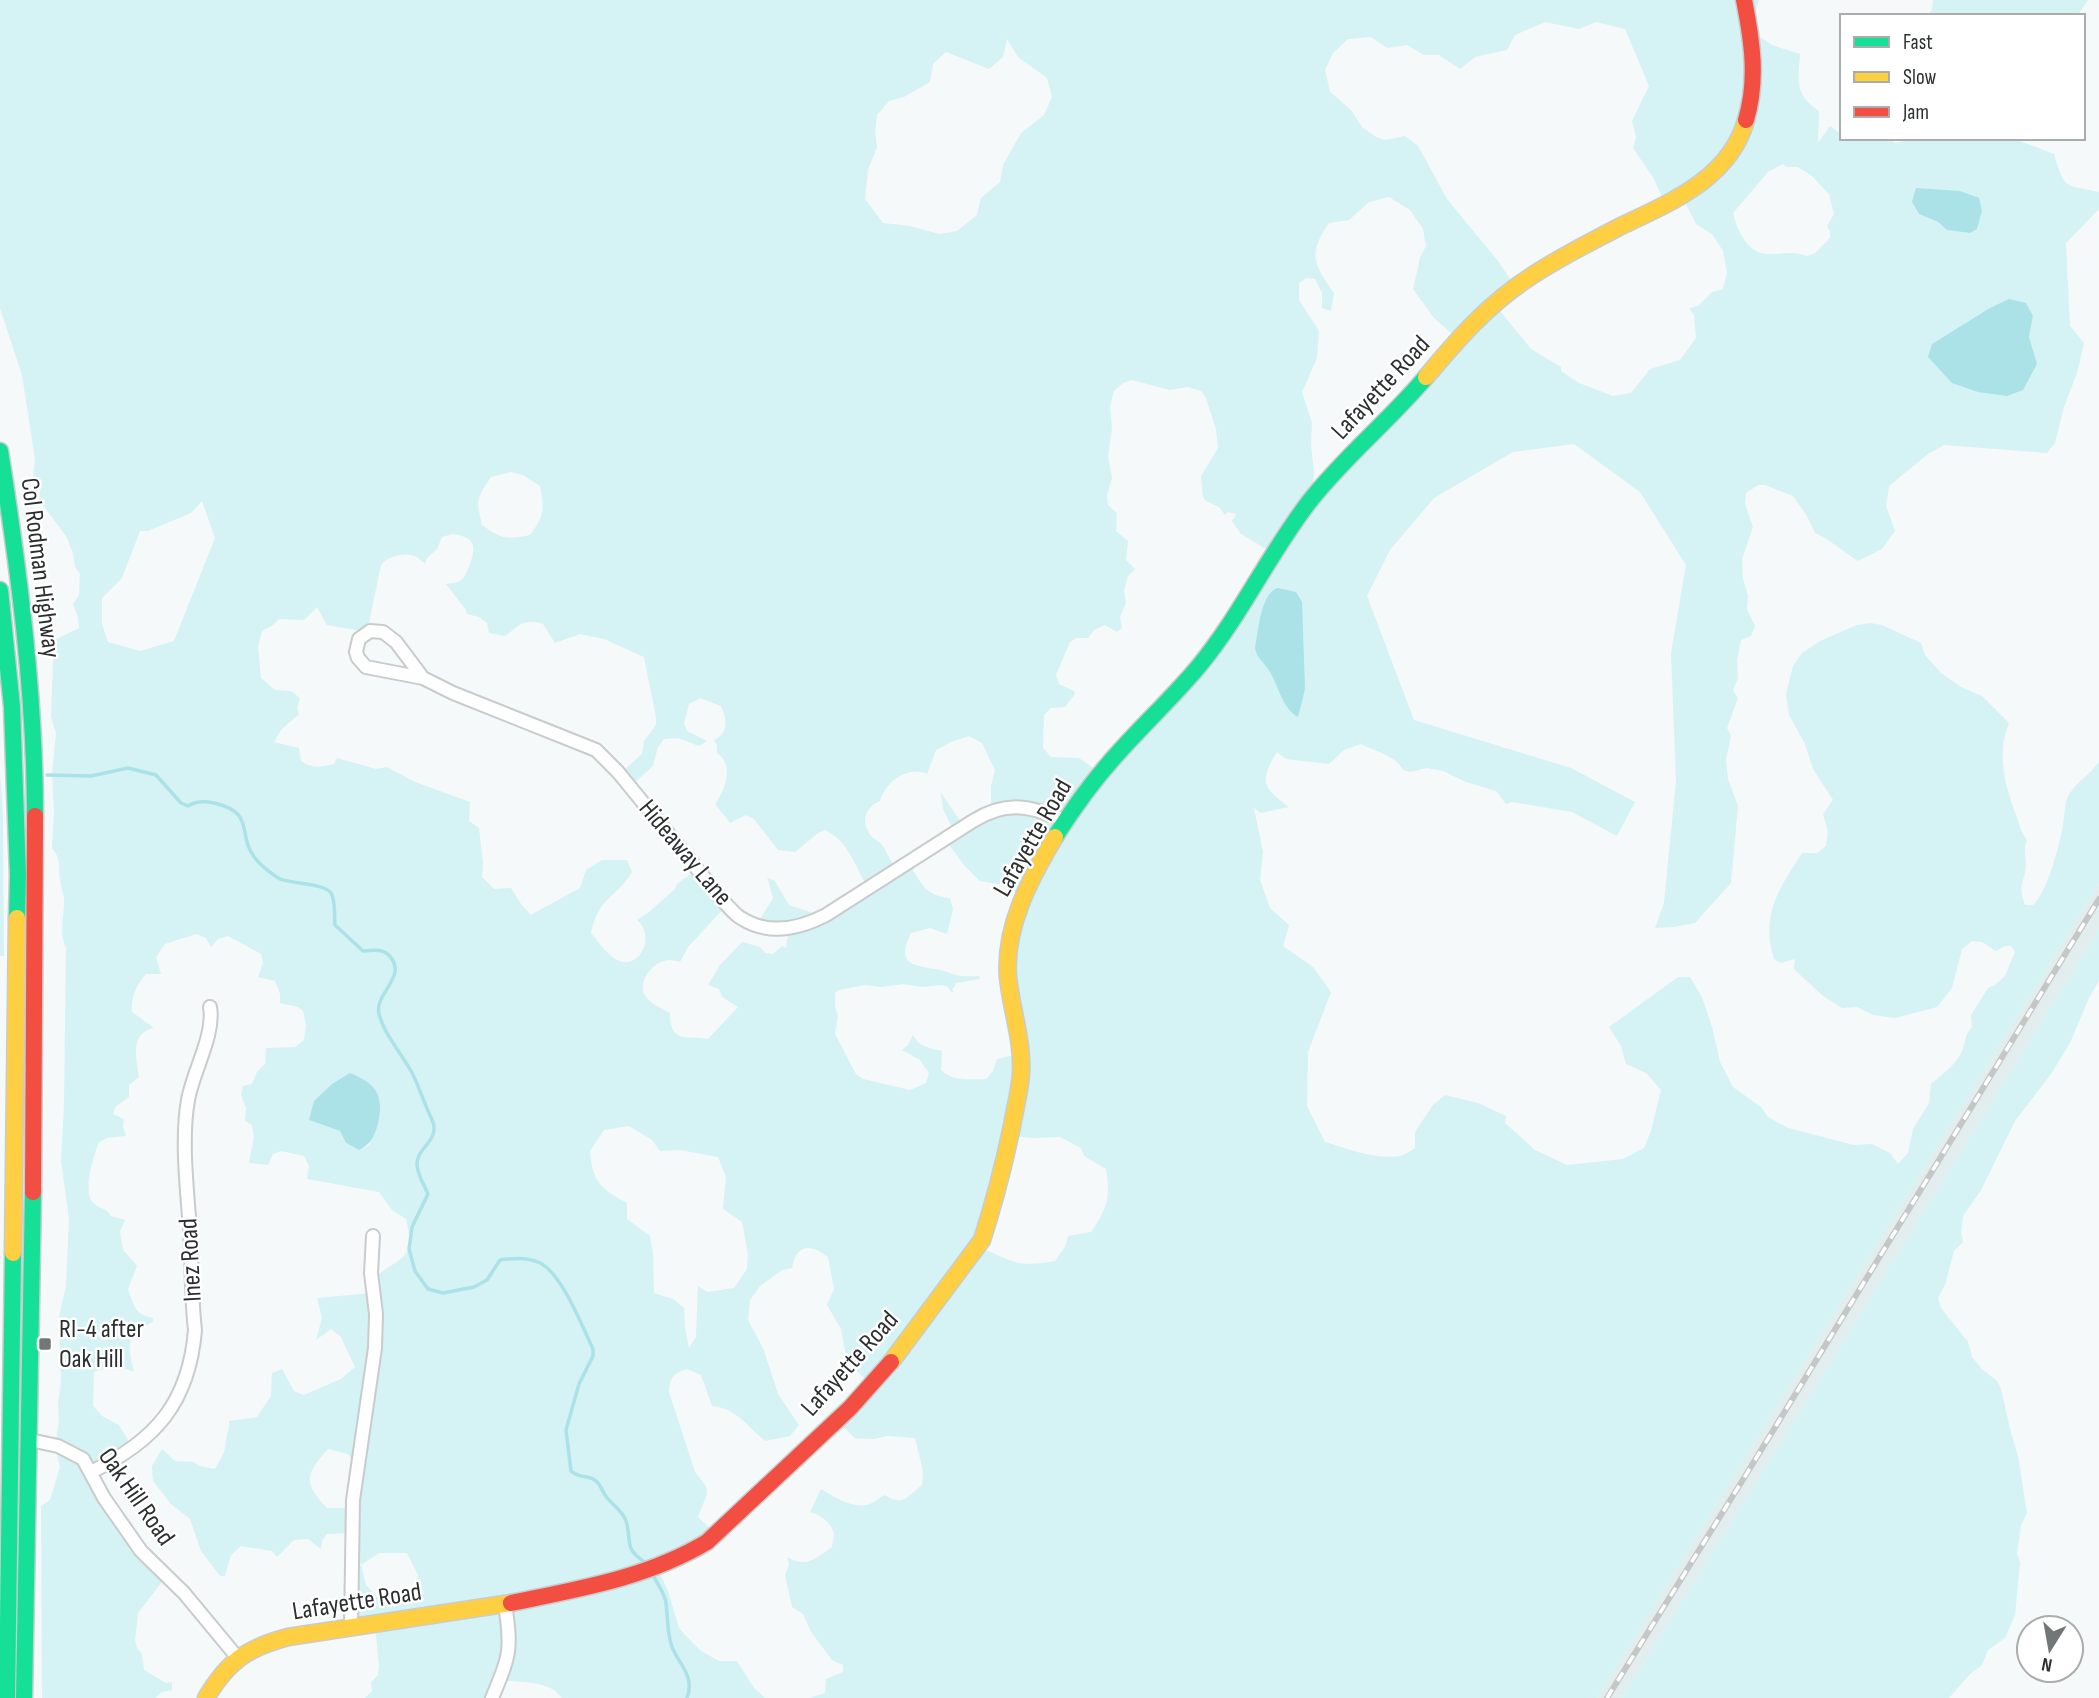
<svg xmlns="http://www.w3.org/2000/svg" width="2099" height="1698" font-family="'Sofia Sans Condensed',sans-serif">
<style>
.built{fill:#e2edee}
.green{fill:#d5f2f5;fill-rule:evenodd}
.water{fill:#abe2e8}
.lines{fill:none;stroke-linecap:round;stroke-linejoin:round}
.stream{stroke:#abe2e8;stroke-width:3.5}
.street-casing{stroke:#c9cccc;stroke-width:16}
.fast-casing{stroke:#c9cccc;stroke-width:19}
.slow-casing{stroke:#c9cccc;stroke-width:19}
.jam-casing{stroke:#c9cccc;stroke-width:19}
.street{stroke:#fefefe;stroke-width:12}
.fast{stroke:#16e098;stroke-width:16}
.slow{stroke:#ffcf43;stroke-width:16}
.jam{stroke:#f24e42;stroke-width:16}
.rail-casing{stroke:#c5c6c6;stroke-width:6}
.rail{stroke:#fff;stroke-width:3.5;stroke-dasharray:10;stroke-linecap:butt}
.poi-dot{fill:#727676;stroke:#fff;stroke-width:2.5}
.labels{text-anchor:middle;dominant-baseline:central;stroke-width:5;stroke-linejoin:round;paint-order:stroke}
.street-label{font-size:26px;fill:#2c2f2f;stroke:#fff}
.poi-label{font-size:26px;fill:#2c2f2f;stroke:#fff;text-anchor:start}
</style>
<rect width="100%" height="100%" fill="#f5f9f9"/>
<path class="built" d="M 2099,884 L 2099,929 L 2057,997 L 1622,1698 L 1597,1698 Z"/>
<g class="green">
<path d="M 0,0 L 1759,0 L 1750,30 L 1772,45 L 1800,54 C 1798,80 1794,95 1819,111 L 1818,143 L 1830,126 L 1842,135 L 1842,138 L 1885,138 L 1896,143 L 1918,138 L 2012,138 L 2054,154 C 2065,190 2063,184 2099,192 L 2099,209 L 2066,243 L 2070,326 L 2084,343 L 2077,373 L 2064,407 L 2055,443 L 2047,453 L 1944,445 L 1928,454 L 1889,486 L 1886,506 L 1895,531 L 1882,549 L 1858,561 C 1845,553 1828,538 1815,533 L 1807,516 L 1793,496 L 1765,485 L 1758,485 L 1746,493 L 1745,504 L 1753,527 L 1742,559 L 1743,579 L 1748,596 L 1747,609 L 1755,626 L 1751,636 L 1741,640 L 1737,660 L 1738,678 L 1733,690 L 1738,698 L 1727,728 L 1731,736 L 1726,760 L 1728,779 L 1738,806 L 1731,883 L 1695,923 L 1674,927 L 1655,928 L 1664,903 L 1676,781 L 1671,653 L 1686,565 L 1640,492 L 1574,444 L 1513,452 L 1434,498 L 1390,550 L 1367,596 L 1414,720 L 1571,768 L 1635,802 L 1617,836 L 1572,812 L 1512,802 L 1506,804 L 1496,791 L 1466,782 L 1443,771 L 1427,768 L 1410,772 L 1403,770 C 1396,756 1375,751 1361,744 L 1344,750 L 1329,764 L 1286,759 L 1277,752 C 1259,781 1262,787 1289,807 L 1261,813 L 1254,808 L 1263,852 L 1260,880 L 1270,908 L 1289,925 L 1283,946 L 1313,967 L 1331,992 L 1308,1052 L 1307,1106 L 1325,1142 C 1348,1149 1375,1160 1400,1156 C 1405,1155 1410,1151 1415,1148 L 1415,1132 L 1433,1105 L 1445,1095 L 1478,1103 L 1506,1116 L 1505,1123 L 1535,1150 L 1567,1165 L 1623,1159 L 1644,1148 L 1651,1131 L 1661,1090 L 1646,1073 L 1626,1064 L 1621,1046 L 1609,1027 L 1678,977 L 1690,977 L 1702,997 L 1712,1027 L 1720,1062 L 1733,1087 L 1761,1107 L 1768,1117 L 1788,1128 L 1854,1145 L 1872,1144 L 1890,1153 L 1898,1164 L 1908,1153 L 1913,1129 L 1929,1103 L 1931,1084 C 1944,1073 1956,1065 1963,1049 C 1966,1040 1965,1034 1972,1027 L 1971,1015 L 1988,988 L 1995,985 L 2005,976 L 2015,952 L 2011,946 L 2005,946 L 1996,951 L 1982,942 L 1972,941 L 1962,949 L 1952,988 L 1937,1007 L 1895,1018 L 1873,1015 L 1857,1007 L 1842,1008 L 1823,996 L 1794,969 L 1795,959 L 1781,963 L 1774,959 C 1760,915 1779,889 1802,853 L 1817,853 L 1826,846 L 1828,832 L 1823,814 L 1833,800 L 1813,769 L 1805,744 L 1789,715 L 1786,694 L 1793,666 L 1802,653 L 1820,641 L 1857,625 L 1870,623 L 1882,625 L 1921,643 L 1925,655 L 1941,673 L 1961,687 L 1982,696 L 2009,723 C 1996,754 2005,785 2016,815 C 2019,824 2021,832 2027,840 C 2023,849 2026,854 2026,864 C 2025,883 2017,884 2025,905 L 2033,905 C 2047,893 2060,844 2063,825 C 2065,816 2064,800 2070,793 C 2078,781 2091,774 2099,761 L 2099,884 L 1597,1698 L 809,1698 L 825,1693 L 826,1679 L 843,1672 L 843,1665 L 832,1660 L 811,1632 L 803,1614 L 792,1607 L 785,1575 L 789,1565 L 787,1557 C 807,1568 815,1559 832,1547 C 832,1546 834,1536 834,1535 C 833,1524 820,1514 810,1512 L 821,1489 C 834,1497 854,1510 870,1504 C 875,1502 880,1497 885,1495 C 903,1507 907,1497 922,1485 L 923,1471 L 915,1438 L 887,1436 L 874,1439 L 855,1438 L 835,1419 L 867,1380 L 847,1363 L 841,1329 L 827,1305 L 834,1289 L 828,1257 C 811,1243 796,1244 792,1268 L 782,1270 L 760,1286 L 750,1300 L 748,1320 L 763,1348 L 778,1394 L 799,1425 L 790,1436 L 765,1441 C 747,1426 736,1408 712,1406 L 701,1375 L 687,1369 C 673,1373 670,1378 669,1392 L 695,1472 L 706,1486 L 707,1494 L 698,1517 L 715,1533 L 658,1570 L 668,1591 L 679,1628 L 685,1635 L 701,1651 L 719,1661 L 737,1661 L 754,1688 L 765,1698 L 562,1698 C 550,1680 522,1683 502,1680 L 493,1698 L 365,1698 L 372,1691 L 371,1682 L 378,1675 L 379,1665 L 375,1626 L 357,1627 L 351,1580 L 361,1565 L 351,1533 L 327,1534 L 322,1541 L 321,1549 L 308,1539 L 294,1540 L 277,1557 L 272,1551 L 241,1546 L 231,1555 L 225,1576 L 220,1576 L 201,1551 L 190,1519 L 171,1504 L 153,1481 L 152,1466 L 162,1449 L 175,1461 L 193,1462 L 200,1466 L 215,1469 C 222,1456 225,1454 226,1440 C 227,1432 230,1429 229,1421 L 257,1417 L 271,1396 L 272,1373 L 282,1369 L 294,1391 L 304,1395 L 341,1379 L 355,1367 L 341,1337 L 331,1329 L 316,1340 L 322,1318 L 317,1298 L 372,1293 L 372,1280 C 399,1255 417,1263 406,1219 L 392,1210 L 379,1192 L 307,1179 L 309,1166 L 304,1156 L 281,1151 L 273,1154 L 268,1165 L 249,1163 L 254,1137 L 252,1125 L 245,1121 L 246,1108 L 241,1095 L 243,1086 L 252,1084 L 257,1072 L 265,1064 L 266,1048 L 295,1047 L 304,1040 L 306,1025 L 303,1011 L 298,1007 L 280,1003 L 280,994 L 275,981 L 258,977 L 263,963 L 261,954 L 228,936 L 218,939 L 211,947 L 206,938 L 196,934 L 165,944 L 156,957 L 161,974 L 146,974 C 137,983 130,999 132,1012 L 154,1028 C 130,1032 136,1059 139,1077 L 129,1085 L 129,1097 L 115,1107 L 113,1114 L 124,1119 L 123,1127 L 126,1136 L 107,1138 L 99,1142 C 94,1155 82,1192 93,1203 C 100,1209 105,1207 111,1216 L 125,1220 L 120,1231 L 122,1245 L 124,1251 L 137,1266 L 128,1289 C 134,1306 134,1314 153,1318 L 153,1322 C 126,1334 127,1344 134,1372 C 121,1366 107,1367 94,1372 L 93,1406 L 102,1416 L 119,1425 L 133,1448 L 94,1473 L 165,1578 L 138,1613 L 135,1640 L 137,1648 L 142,1654 L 144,1670 L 166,1683 L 172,1682 L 172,1690 L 162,1692 L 155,1698 L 42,1698 L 41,1506 L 50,1500 L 60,1467 L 55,1446 L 59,1421 L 58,1403 L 61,1383 L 59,1317 L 66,1286 L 69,1219 L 61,1160 L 64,1105 L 66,948 C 58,932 65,915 64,897 C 63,892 61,886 60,880 C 58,866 62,860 52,848 L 54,813 L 52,774 L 56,733 L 51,717 L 53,660 L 50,642 L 79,628 L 78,617 L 73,604 L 79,595 L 80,574 L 75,567 L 73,553 L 66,536 L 39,500 L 41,484 L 34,482 L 33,479 L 35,459 L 22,375 L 0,308 ZM 1545,22 L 1579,29 L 1596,22 L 1625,29 L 1649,86 L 1632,121 L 1636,137 L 1633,148 L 1654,179 L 1664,201 L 1683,198 L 1696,224 L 1712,234 L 1723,251 L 1727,273 L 1723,289 L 1712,292 L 1698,306 L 1689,308 L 1694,315 L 1696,338 L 1680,360 L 1650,369 L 1631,393 L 1613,396 L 1579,383 L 1561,371 L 1561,367 L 1531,349 L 1496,306 L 1516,288 L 1498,261 L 1447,199 L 1418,146 L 1405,136 L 1385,140 L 1376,137 L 1362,127 L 1351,110 L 1330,92 L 1325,70 L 1333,53 L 1348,39 L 1371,37 L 1387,48 L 1407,45 L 1424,55 L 1439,55 L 1460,69 L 1475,57 L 1507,50 L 1515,35 ZM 1007,39 L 1018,57 L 1047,78 L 1052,97 L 1044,115 L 1021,133 L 1003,165 L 1000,182 L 981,198 L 977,215 L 957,231 L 939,234 L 910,226 L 883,223 L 865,199 L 868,170 L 877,147 L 875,131 L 877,115 L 889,101 L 904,97 L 930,82 L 933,64 L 946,52 L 989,69 L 1003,57 ZM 1783,164 L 1786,167 L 1798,167 L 1812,176 L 1829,194 L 1834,214 L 1827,226 L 1830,231 L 1830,238 L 1815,253 L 1807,256 C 1791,250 1783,255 1767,254 C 1747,253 1737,230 1733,213 L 1768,172 ZM 1959,191 L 1982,211 L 1977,229 L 1970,233 L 1947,230 L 1938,222 L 1919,214 L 1912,202 ZM 1389,197 L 1410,210 L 1423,229 L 1426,246 L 1420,258 L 1413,289 L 1434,318 L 1458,339 L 1312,493 L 1314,472 L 1311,445 L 1312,423 L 1302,392 L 1317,358 L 1319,331 L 1299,300 L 1299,283 L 1306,278 L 1315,279 L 1322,293 L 1322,308 L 1331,311 L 1334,293 C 1313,264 1308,253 1329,223 L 1349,220 L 1369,202 ZM 2009,299 L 2033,316 L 2029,337 L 2006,301 ZM 1132,380 L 1170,390 L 1188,387 L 1201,391 L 1206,398 L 1216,429 L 1218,448 L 1201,476 L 1203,497 L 1206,501 L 1219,507 L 1225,515 L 1228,512 L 1236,514 L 1234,519 L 1231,520 L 1241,534 L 1273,553 L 1173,700 L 1100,773 L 1079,758 L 1051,757 L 1043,748 L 1044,715 L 1051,708 L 1065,707 L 1075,694 L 1074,691 L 1059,684 L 1056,675 L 1070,642 L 1076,638 L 1088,638 L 1094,630 L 1105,625 L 1117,632 L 1122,628 L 1120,617 L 1126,603 L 1124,591 L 1128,576 L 1135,569 L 1126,560 L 1128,541 L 1116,531 L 1117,513 L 1108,505 L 1107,495 L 1112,478 L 1108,456 L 1112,428 L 1110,406 L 1114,391 L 1123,383 ZM 511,472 L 523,475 L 540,486 C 545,510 544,516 530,535 C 507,540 501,539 482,525 C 476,500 476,499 491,477 ZM 202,501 L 215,538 L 174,641 L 140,651 L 108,642 L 102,624 L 102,598 L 122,578 L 140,531 L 148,531 L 191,513 ZM 452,534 C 474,537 477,544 470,564 C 467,571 465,579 458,582 C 454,583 450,583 446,584 L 466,610 L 467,614 L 479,617 L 487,623 L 489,633 L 505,636 C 520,625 524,618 543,624 L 555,643 L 580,634 L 604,639 L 644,657 L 656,717 L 656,725 L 644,741 L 642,754 L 623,771 L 634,783 L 653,766 L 658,747 L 664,739 L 678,738 L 699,746 L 707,741 L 687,731 L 684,723 L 689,704 L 700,698 L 721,706 C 727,719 729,733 714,740 L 717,745 L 717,753 C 735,765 725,790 715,804 L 730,823 L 746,815 L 754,819 L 778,850 L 795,852 L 818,833 L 825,830 C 848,841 854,864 866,884 L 819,915 L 789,905 L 775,881 L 765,877 L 768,879 L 773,898 L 759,921 L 789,927 L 786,948 L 782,946 L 773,954 L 765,953 L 760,947 L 742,942 L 720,965 L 708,985 L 719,989 L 722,997 L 738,1007 L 708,1039 C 690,1035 669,1045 670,1013 C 663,1009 651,1004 646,997 C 635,983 654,960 669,960 C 673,960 676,961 680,962 L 688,947 L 728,904 L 700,868 L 677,884 L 675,889 L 649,912 L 637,920 C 656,936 640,969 619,961 C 609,957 598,942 591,933 C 599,896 615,900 632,872 L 627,860 L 602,860 L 586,870 L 580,888 C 564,897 548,905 531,915 L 521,904 L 511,888 L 494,889 L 482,877 L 483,863 L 479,828 L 469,821 L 470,802 L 415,782 L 387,767 L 376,769 L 337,758 L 334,764 C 321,767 312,769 301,761 L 299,748 L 274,742 L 281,730 L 299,714 L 297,708 L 300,698 L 291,691 L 275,690 L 261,678 L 258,647 L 262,631 L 273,625 L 279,619 L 304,620 L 317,607 L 327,625 L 367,632 L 381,565 C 388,556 404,552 415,556 C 416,556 424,563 425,564 L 427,558 L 437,549 L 442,537 ZM 969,736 L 982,743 L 995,770 L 991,786 L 991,806 L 961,822 L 941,793 L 943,809 L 953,829 L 944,838 L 964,865 L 980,881 L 1004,885 L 1011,890 L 1024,895 L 1008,983 L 1019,1054 L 997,1059 L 993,1071 L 986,1079 C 971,1079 953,1082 941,1070 L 942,1051 C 930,1048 919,1047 913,1035 L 908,1045 L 902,1050 L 920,1060 L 929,1073 L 926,1083 L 910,1090 L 863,1079 L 856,1074 L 835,1034 L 838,1016 L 835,1007 L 835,993 L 839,990 L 865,985 L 881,987 L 903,984 L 922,987 L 942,985 L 948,987 L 951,992 L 954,992 L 952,990 L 956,983 L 980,979 L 979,976 C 972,976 963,977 956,975 C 951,974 945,971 940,970 C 914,965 895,966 911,933 L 930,928 L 947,934 L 953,909 L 950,898 C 923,896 920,880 907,860 L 896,866 L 893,864 C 889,858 886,850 881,844 C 878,840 871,838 869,833 C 860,820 867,806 880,801 C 885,782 908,765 927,774 L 936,750 L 951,742 ZM 309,1120 L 376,1131 L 369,1145 L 359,1150 L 346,1143 L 340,1131 ZM 629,1126 L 652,1140 L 660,1151 L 680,1150 L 718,1157 L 726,1177 L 723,1209 L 742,1222 L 748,1254 L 747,1269 L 734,1288 L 707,1292 L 698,1286 L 696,1337 L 689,1348 L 685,1328 L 684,1308 L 673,1299 L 654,1293 L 653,1253 L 650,1236 L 627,1219 L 627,1203 C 601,1189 592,1182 590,1151 L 604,1130 ZM 1011,1136 L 1032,1138 L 1060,1137 L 1081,1148 L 1084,1156 L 1106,1169 C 1111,1197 1107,1209 1091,1232 L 1068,1236 L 1065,1247 L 1055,1261 C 1018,1268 1013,1262 980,1247 ZM 328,1449 L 348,1454 L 357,1469 L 350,1508 L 327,1508 C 302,1482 306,1474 328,1449 ZM 379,1553 L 407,1553 L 418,1575 L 413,1591 L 400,1598 L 377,1597 L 366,1585 L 361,1565 Z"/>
<path d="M 1933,0 L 2088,0 L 2077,16 L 1928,16 L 1932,9 Z"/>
<path d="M 0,773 L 3,818 L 4,956 L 0,956 Z"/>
<path d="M 2099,929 L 2099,981 L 2089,998 L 2070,1043 L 2051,1074 L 2015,1121 L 1981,1190 L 1963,1216 L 1961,1232 L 1963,1242 L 1954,1251 L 1945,1285 L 1938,1298 L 1941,1308 L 1968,1342 L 1972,1357 L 1982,1369 L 1997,1381 L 2001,1389 L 2010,1429 L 2018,1456 L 2027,1513 L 2021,1525 L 2017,1553 L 2020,1563 L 2015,1615 L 2005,1638 L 1988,1650 L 1982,1665 L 1970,1674 L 1949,1698 L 1622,1698 Z"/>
</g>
<g class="water">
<path d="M 1916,188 L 1960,191 L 1979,198 L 1982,211 L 1977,229 L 1970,233 L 1947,230 L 1938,222 L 1919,214 L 1912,202 Z"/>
<path d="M 2009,299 L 2026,303 L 2033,316 L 2029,337 L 2037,364 L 2023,390 L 2007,396 L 1978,392 L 1952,383 L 1928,357 L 1932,344 L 1990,308 Z"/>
<path d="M 1278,588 L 1296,592 L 1302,602 L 1305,689 L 1298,717 C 1282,708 1279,687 1270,672 C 1265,663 1257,659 1255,648 C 1258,632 1261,592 1278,588 Z"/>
<path d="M 350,1073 C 377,1084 384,1095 378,1124 C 374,1137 372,1143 359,1150 L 346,1143 L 340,1131 L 309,1120 L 314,1101 L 332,1084 Z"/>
</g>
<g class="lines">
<g class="stream">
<path d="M 47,775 L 91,776 L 128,768 L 156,775 L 181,803 L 188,806 C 196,801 205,801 214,803 C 257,813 236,834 255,858 C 260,865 273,875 280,879 C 292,884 324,883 331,893 C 336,901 334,916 335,925 L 363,951 C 375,950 385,948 392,959 C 405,978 374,995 379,1014 C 384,1034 401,1053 411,1071 C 417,1082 421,1094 426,1106 C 428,1112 433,1120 434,1126 C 436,1142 417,1149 417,1164 C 417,1174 424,1185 428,1194 L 412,1227 L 409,1249 L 415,1271 L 428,1289 L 443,1293 L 474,1287 L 487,1280 L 500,1260 C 512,1258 526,1257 538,1262 C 561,1271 582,1326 593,1349 L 593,1356 L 579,1384 L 566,1430 L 571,1471 C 579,1479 588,1474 596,1481 C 600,1484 602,1490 605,1495 C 611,1504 622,1510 626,1521 C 633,1543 622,1547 646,1563"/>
<path d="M 652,1573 C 656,1582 665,1593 666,1603 C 668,1618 667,1633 672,1647 C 680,1666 695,1676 687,1698"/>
</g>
<defs>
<g id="street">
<path d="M 423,678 L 396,642 L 383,632 L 370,631 L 359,639 L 356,652 L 358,658 L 366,667 L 423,678 L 453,693 L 596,750 L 618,772 L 725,903 C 730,908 735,915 741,918 C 769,936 799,929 826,915 L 973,821 C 1009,799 1031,807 1067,821"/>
<path d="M 30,1440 L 58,1446 L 83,1459 L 104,1498 L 141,1551 L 184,1593 L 237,1657"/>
<path d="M 91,1472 C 155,1441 189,1403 195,1330 C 191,1297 192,1262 190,1229 C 187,1189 181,1139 188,1100 C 193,1071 215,1035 210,1007"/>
<path d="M 351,1627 L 353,1500 L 375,1348 L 376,1314 L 371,1273 L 373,1236"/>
<path d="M 492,1698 C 510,1655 512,1650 505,1604"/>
</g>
<g id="fast">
<path d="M 0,451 C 19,571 35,694 35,816"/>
<path d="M 0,590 L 12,707 L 18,875 L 17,918"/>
<path d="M 1055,837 C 1074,807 1095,778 1119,752 C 1145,723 1174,696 1199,666 C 1241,615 1269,554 1309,502 C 1344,457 1389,421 1426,377"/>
<path d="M 7,1698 L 13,1253"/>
<path d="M 24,1698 L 33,1192"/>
</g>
<g id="slow">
<path d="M 1426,377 C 1457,340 1488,304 1530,277 C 1558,258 1589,243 1619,227 C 1669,203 1730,179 1746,120"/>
<path d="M 13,1253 L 17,918"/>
<path d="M 891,1362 L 982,1240 C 994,1203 1004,1164 1012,1126 C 1015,1108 1020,1091 1021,1073 C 1023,1040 1011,1009 1008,977 C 1004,927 1030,879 1055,837"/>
<path d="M 206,1698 C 228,1661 247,1648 288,1637 L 511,1603"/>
</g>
<g id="jam">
<path d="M 1744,0 C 1752,40 1758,80 1746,120"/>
<path d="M 33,1192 L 35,816"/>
<path d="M 511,1603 C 578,1589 647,1578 707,1542 L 850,1408 L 891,1362"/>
</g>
</defs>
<use href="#street" class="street-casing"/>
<use href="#fast" class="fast-casing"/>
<use href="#slow" class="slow-casing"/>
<use href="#jam" class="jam-casing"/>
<use href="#street" class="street"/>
<use href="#fast" class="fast"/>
<use href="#slow" class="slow"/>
<use href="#jam" class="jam"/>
<defs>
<path id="rail" d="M 1607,1698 L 1744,1478 L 2099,899"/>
</defs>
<use href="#rail" class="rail-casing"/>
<use href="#rail" class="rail"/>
</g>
<rect class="poi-dot" x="38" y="1337" width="14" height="14" rx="3.5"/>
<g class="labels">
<g class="street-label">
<text transform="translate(1381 388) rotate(-47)">Lafayette Road</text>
<text transform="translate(40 568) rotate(83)">Col Rodman Highway</text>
<text transform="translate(1033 838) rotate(-60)">Lafayette Road</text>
<text transform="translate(685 853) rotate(50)">Hideaway Lane</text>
<text transform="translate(191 1260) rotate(-93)">Inez Road</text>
<text transform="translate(850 1364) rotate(-48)">Lafayette Road</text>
<text transform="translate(136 1497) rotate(55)">Oak Hill Road</text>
<text transform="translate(357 1602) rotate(-9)">Lafayette Road</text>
</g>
<g class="poi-label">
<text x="59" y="1329">RI-4 after<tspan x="59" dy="30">Oak Hill</tspan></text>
</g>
</g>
<rect x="1840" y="14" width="245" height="126" fill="#ffffff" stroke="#abacac" stroke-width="2"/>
<rect x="1854" y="37" width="35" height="10" fill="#16e098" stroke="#abacac" stroke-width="2"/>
<text x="1903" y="49" font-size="21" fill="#2c2f2f">Fast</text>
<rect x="1854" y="72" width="35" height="10" fill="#ffcf43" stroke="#abacac" stroke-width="2"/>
<text x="1903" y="84" font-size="21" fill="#2c2f2f">Slow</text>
<rect x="1854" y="107" width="35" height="10" fill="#f24e42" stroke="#abacac" stroke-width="2"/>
<text x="1903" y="119" font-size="21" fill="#2c2f2f">Jam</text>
<g transform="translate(2050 1649) rotate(191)"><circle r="33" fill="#ffffff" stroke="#abacac" stroke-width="2"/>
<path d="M0-5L12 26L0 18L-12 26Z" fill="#727676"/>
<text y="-10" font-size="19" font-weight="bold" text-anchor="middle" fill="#2c2f2f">N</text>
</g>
</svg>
